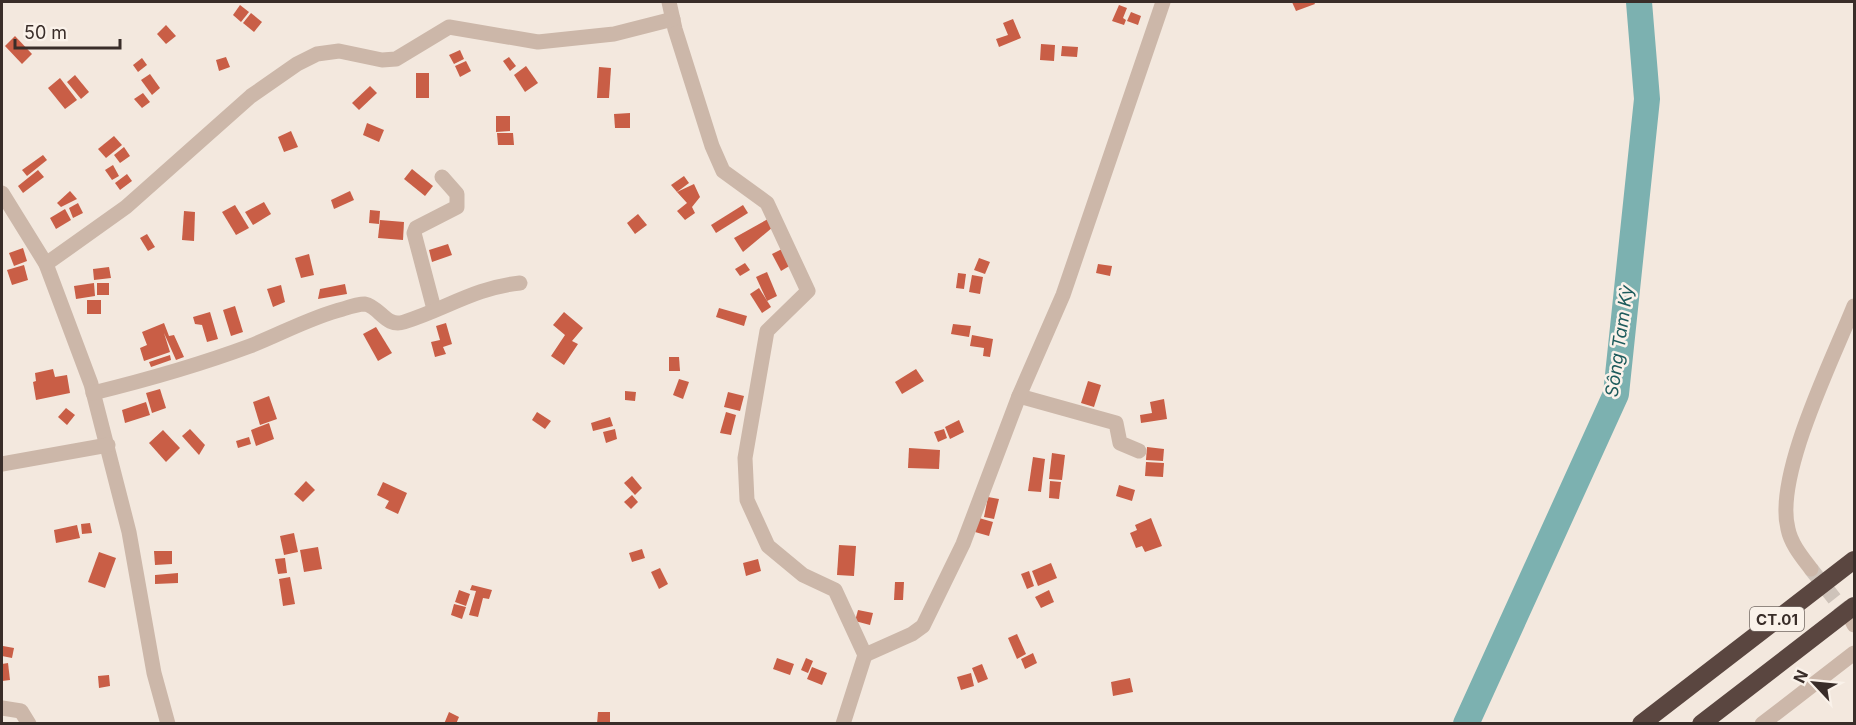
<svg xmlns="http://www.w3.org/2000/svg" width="1856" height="725" font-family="Inter,sans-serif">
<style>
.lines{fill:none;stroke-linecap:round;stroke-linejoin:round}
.river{stroke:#7cb1b0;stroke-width:26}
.building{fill:#c95e46}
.minor-tunnel{stroke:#cec3ba;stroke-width:15;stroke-dasharray:15 8;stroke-linecap:butt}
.minor{stroke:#ccb7a9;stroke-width:15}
.motorway{stroke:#5a4640;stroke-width:18}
.labels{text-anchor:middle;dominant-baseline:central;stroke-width:5;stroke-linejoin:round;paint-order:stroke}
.shield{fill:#faf2ea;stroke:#736863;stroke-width:1.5}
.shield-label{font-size:15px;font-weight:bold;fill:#392d29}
.water-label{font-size:18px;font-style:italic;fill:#1d5b5c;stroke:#faf2ea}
</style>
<rect width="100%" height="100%" fill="#f3e8de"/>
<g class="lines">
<path class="river" d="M 1466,724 L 1616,394 L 1647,99 L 1639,2"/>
</g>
<g class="building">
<path d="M 1292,2 L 1314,2 L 1315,4 L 1296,11 Z"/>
<path d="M 240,5 L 249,12 L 241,22 L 233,15 Z"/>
<path d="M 1119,5 L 1127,8 L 1123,18 L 1126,20 L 1124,25 L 1112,21 Z"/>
<path d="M 1131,12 L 1141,16 L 1138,25 L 1127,21 Z"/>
<path d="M 251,13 L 262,22 L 254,32 L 243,23 Z"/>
<path d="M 1013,19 L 1021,38 L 999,47 L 996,39 L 1008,35 L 1003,23 Z"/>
<path d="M 166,25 L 176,36 L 166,44 L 157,34 Z"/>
<path d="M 15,36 L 32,54 L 22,64 L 5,46 Z"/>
<path d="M 1041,44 L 1055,45 L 1054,61 L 1040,60 Z"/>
<path d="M 1062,46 L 1078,47 L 1077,57 L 1061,56 Z"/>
<path d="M 460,50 L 464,59 L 454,64 L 449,55 Z"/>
<path d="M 226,57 L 230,67 L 219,71 L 216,60 Z"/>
<path d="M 509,57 L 516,66 L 510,71 L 503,61 Z"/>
<path d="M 142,58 L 147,65 L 138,72 L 133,65 Z"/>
<path d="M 466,61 L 471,71 L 460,77 L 455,66 Z"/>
<path d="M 526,66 L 538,83 L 525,92 L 514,75 Z"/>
<path d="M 599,67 L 611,68 L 609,98 L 597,98 Z"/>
<rect x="416" y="73" width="13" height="25"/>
<path d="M 150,74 L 160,88 L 152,95 L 141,80 Z"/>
<path d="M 75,75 L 89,92 L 81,99 L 67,82 Z"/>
<path d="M 60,78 L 77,100 L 65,109 L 48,88 Z"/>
<path d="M 370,86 L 377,93 L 359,110 L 352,103 Z"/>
<path d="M 143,93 L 150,102 L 142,108 L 134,99 Z"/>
<path d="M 630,113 L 630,128 L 615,128 L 614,114 Z"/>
<path d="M 496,116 L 510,116 L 510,131 L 496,132 Z"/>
<path d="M 367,123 L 384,130 L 379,142 L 363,135 Z"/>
<path d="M 291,131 L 298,147 L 284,152 L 278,137 Z"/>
<path d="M 497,133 L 513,133 L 514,145 L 498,145 Z"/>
<path d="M 114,136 L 122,145 L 106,158 L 98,149 Z"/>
<path d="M 124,147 L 130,156 L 120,163 L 114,155 Z"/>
<path d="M 43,155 L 47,160 L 27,176 L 22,170 Z"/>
<path d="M 113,165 L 119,176 L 112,180 L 105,170 Z"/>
<path d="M 412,169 L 433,186 L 425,196 L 404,179 Z"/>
<path d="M 38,170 L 44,177 L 23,193 L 18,186 Z"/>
<path d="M 127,174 L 132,181 L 120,190 L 115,183 Z"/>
<path d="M 684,176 L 689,183 L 677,192 L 671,185 Z"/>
<path d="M 694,184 L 700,197 L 692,207 L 695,213 L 685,220 L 677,211 L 687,203 L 677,192 Z"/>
<path d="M 70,191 L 77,199 L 61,207 L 57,203 Z"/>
<path d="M 350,191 L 354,200 L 334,209 L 331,200 Z"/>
<path d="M 264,202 L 271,214 L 253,225 L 245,212 Z"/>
<path d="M 78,203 L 83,213 L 73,218 L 69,208 Z"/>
<path d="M 235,205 L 249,228 L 236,235 L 222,212 Z"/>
<path d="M 743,205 L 748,213 L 716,233 L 711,225 Z"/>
<path d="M 65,209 L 71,220 L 56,229 L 50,218 Z"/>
<path d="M 370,210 L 380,211 L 379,224 L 369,223 Z"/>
<path d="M 184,211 L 195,212 L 194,241 L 182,240 Z"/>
<path d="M 638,214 L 647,225 L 635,234 L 627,223 Z"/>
<path d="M 768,219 L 773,227 L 743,252 L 734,238 Z"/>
<path d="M 380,220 L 404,222 L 403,240 L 378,238 Z"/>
<path d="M 147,234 L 155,247 L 148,251 L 140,238 Z"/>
<path d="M 448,244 L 452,255 L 432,262 L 429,250 Z"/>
<path d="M 23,248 L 27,261 L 14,266 L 9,253 Z"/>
<path d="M 782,249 L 791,265 L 781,271 L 772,254 Z"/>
<path d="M 309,254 L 314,275 L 301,278 L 295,258 Z"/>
<path d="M 979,258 L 990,262 L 985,274 L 974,270 Z"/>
<path d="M 745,263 L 750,270 L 740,276 L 735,269 Z"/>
<path d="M 1098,264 L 1112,266 L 1110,276 L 1096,273 Z"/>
<path d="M 24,265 L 28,280 L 12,285 L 7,270 Z"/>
<path d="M 109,267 L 111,278 L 94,280 L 93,269 Z"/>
<path d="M 767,272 L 777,296 L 767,301 L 756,277 Z"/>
<path d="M 958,273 L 966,274 L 964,289 L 956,288 Z"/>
<path d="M 972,275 L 983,277 L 980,294 L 969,292 Z"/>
<path d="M 94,283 L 95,296 L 76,299 L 74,286 Z"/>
<rect x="97" y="283" width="12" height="12"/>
<path d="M 345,284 L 347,294 L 318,299 L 320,289 Z"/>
<path d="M 281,285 L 285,302 L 273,307 L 267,289 Z"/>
<path d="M 759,288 L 771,307 L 762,313 L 750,294 Z"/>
<rect x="87" y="300" width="14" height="14"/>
<path d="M 235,306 L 243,332 L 231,336 L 223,310 Z"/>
<path d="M 719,308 L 747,316 L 744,326 L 716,317 Z"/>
<path d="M 210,312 L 218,339 L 207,342 L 202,325 L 195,324 L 193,317 Z"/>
<path d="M 564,312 L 583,328 L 572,341 L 578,344 L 564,365 L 551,356 L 565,335 L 553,325 Z"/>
<path d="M 164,323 L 169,336 L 174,335 L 184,357 L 176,360 L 164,333 L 170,352 L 144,361 L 140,348 L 147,345 L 142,332 Z"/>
<path d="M 446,323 L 452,344 L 443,347 L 446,354 L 435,357 L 431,342 L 440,340 L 436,326 Z"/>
<path d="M 953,324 L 971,326 L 969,337 L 951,334 Z"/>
<path d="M 376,327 L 392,353 L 378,361 L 363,334 Z"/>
<path d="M 972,335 L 993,339 L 990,357 L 983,356 L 984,348 L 970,346 Z"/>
<path d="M 170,355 L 171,360 L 151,367 L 149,362 Z"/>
<path d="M 669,357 L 679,357 L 680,371 L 669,371 Z"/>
<path d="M 53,369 L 55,377 L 67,375 L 70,393 L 36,400 L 33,382 L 36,381 L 35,373 Z"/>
<path d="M 916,369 L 924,381 L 902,394 L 895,382 Z"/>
<path d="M 679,379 L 689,382 L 683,399 L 673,395 Z"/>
<path d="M 1088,381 L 1101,385 L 1094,407 L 1081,403 Z"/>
<path d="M 160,389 L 166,408 L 152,413 L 146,393 Z"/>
<path d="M 625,391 L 636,392 L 635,401 L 625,400 Z"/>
<path d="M 728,392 L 744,396 L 740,411 L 724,407 Z"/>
<path d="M 269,396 L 277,419 L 260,425 L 253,402 Z"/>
<path d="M 1164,399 L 1167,419 L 1141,423 L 1140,415 L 1152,413 L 1150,402 Z"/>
<path d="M 146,402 L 150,415 L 125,423 L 122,410 Z"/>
<path d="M 66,408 L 75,415 L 67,425 L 58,417 Z"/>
<path d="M 537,412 L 551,421 L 545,429 L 532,420 Z"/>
<path d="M 726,412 L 736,415 L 731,435 L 720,433 Z"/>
<path d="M 610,417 L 613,426 L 593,431 L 591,423 Z"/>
<path d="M 959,420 L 964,432 L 950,439 L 945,427 Z"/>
<path d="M 269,423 L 274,439 L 256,446 L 251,430 Z"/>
<path d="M 190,429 L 205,445 L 199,455 L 182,436 Z"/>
<path d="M 615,429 L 617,439 L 606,443 L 603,432 Z"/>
<path d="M 944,429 L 947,438 L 938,442 L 934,432 Z"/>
<path d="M 163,430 L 180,448 L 166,462 L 149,443 Z"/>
<path d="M 249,437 L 251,444 L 238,448 L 236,441 Z"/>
<path d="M 1147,447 L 1164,449 L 1163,461 L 1146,460 Z"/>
<path d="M 909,448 L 940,450 L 939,469 L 908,468 Z"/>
<path d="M 1052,453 L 1065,455 L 1062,480 L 1049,479 Z"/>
<path d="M 1033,457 L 1045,459 L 1041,492 L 1028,491 Z"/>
<path d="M 1146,462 L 1164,463 L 1163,477 L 1145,476 Z"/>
<path d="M 632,476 L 642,488 L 635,495 L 624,483 Z"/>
<path d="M 306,481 L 315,490 L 303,502 L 294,494 Z"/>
<path d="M 1050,481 L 1061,482 L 1059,499 L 1049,498 Z"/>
<path d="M 383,482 L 407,493 L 398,514 L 385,508 L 389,501 L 377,495 Z"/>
<path d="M 1119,485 L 1135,490 L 1132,501 L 1116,496 Z"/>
<path d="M 632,495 L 638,502 L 631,509 L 624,502 Z"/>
<path d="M 988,497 L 999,499 L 994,519 L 984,517 Z"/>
<path d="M 979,518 L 993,522 L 989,536 L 975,532 Z"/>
<path d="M 1151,518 L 1162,546 L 1145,552 L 1142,546 L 1136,548 L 1130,533 L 1137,530 L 1135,525 Z"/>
<path d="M 90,523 L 92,533 L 82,534 L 81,524 Z"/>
<path d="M 77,525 L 80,538 L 56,543 L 54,530 Z"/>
<path d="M 294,533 L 298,552 L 284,555 L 280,536 Z"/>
<path d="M 839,545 L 856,546 L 854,576 L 837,575 Z"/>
<path d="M 318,547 L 322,569 L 304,572 L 300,550 Z"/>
<path d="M 642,549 L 645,558 L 632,562 L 629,553 Z"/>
<path d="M 154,551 L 172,551 L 172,564 L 155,565 Z"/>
<path d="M 99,552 L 116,558 L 105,588 L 88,582 Z"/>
<path d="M 285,558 L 287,573 L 278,574 L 275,559 Z"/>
<path d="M 758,559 L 761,571 L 746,576 L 743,563 Z"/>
<path d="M 1051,563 L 1057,578 L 1038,586 L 1032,571 Z"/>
<path d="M 660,568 L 668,584 L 659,589 L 651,572 Z"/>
<path d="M 1029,571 L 1034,586 L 1027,589 L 1021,574 Z"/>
<path d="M 178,573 L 178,583 L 155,584 L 155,575 Z"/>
<path d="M 290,577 L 295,604 L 283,606 L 279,579 Z"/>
<path d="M 895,582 L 904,582 L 903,600 L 894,600 Z"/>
<path d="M 472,585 L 492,590 L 489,599 L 483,598 L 478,617 L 469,615 L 476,591 L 470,590 Z"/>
<path d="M 459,590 L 470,594 L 466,606 L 455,602 Z"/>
<path d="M 1049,590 L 1054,602 L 1041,608 L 1035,597 Z"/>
<path d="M 454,604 L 466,607 L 462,619 L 451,615 Z"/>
<path d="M 858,610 L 873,613 L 870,625 L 855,621 Z"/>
<path d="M 1017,634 L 1026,654 L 1017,659 L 1008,638 Z"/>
<path d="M 3,646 L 14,648 L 12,658 L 2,656 Z"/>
<path d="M 1033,653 L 1037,663 L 1025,669 L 1021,659 Z"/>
<path d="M 777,658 L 794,664 L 790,675 L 773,669 Z"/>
<path d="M 806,658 L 813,661 L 808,673 L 801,670 Z"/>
<path d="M 8,663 L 10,680 L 2,681 L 2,664 Z"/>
<path d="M 982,664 L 988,679 L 978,683 L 972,668 Z"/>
<path d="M 812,667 L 827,673 L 822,685 L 807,679 Z"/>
<path d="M 971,673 L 974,686 L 961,690 L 957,677 Z"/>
<path d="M 109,675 L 110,686 L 99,688 L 98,676 Z"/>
<path d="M 1130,678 L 1133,692 L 1113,696 L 1111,682 Z"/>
<path d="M 449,712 L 459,717 L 456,724 L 444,724 Z"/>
<path d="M 598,712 L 610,712 L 610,724 L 597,724 Z"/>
</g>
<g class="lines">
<path class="minor-tunnel" d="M 1811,569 L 1852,621"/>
<g class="minor">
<path d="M 669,2 L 675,29 L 712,146 L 723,171 L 767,203 L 808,291 L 767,331 L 745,458 L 747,500 L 768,546 L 803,575 L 835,590 L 865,655 L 843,724"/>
<path d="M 2,193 L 46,264 L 91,384 L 129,532 L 154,673 L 168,724"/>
<path d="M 46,264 L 126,207 L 251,96 L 297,64 L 317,54 L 339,51 L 382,60 L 396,59 L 449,27 L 538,42 L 614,34 L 673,19"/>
<path d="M 434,309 L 414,233 L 416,228 L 457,207 L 457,194 L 442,177"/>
<path d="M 93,393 C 146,380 199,365 250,346 C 281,334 311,317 343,309 C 349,307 358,304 365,304 C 380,307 386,328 404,322 C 446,309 474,288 520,283"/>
<path d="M 1019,396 L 1116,423 L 1120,443 L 1139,451"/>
<path d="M 2,464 L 108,445"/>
<path d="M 1811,569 C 1802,557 1791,544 1788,529 C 1774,476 1833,359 1854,306"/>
<path d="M 1852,621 L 1854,625"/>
<path d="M 865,655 L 912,634 L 923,626 L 963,544 L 1019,396 L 1063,295 L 1163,2"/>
<path d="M 2,708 L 21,711 L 29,724"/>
<path d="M 1762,724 L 1854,653"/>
</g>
<g class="motorway">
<path d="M 1641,724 L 1854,560"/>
<path d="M 1701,724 L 1854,606"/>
</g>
</g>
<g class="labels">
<rect class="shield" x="1750" y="607" width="54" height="24" rx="4.5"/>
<g class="shield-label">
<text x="1777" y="619">CT.01</text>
</g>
<g class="water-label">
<text transform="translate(1619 341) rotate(-82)">Sông Tam Kỳ</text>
</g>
</g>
<rect width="1856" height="725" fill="none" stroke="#392d29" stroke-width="6"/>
<g transform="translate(1814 683) rotate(296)" stroke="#faf2ea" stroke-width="4.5" paint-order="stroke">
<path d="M0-4.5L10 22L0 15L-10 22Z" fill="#392d29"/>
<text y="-9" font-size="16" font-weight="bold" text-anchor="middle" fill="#392d29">N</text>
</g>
<path d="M15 39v9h105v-9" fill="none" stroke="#392d29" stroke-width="3"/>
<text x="24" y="39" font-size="18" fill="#392d29" stroke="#faf2ea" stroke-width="4.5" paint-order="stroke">50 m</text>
</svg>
